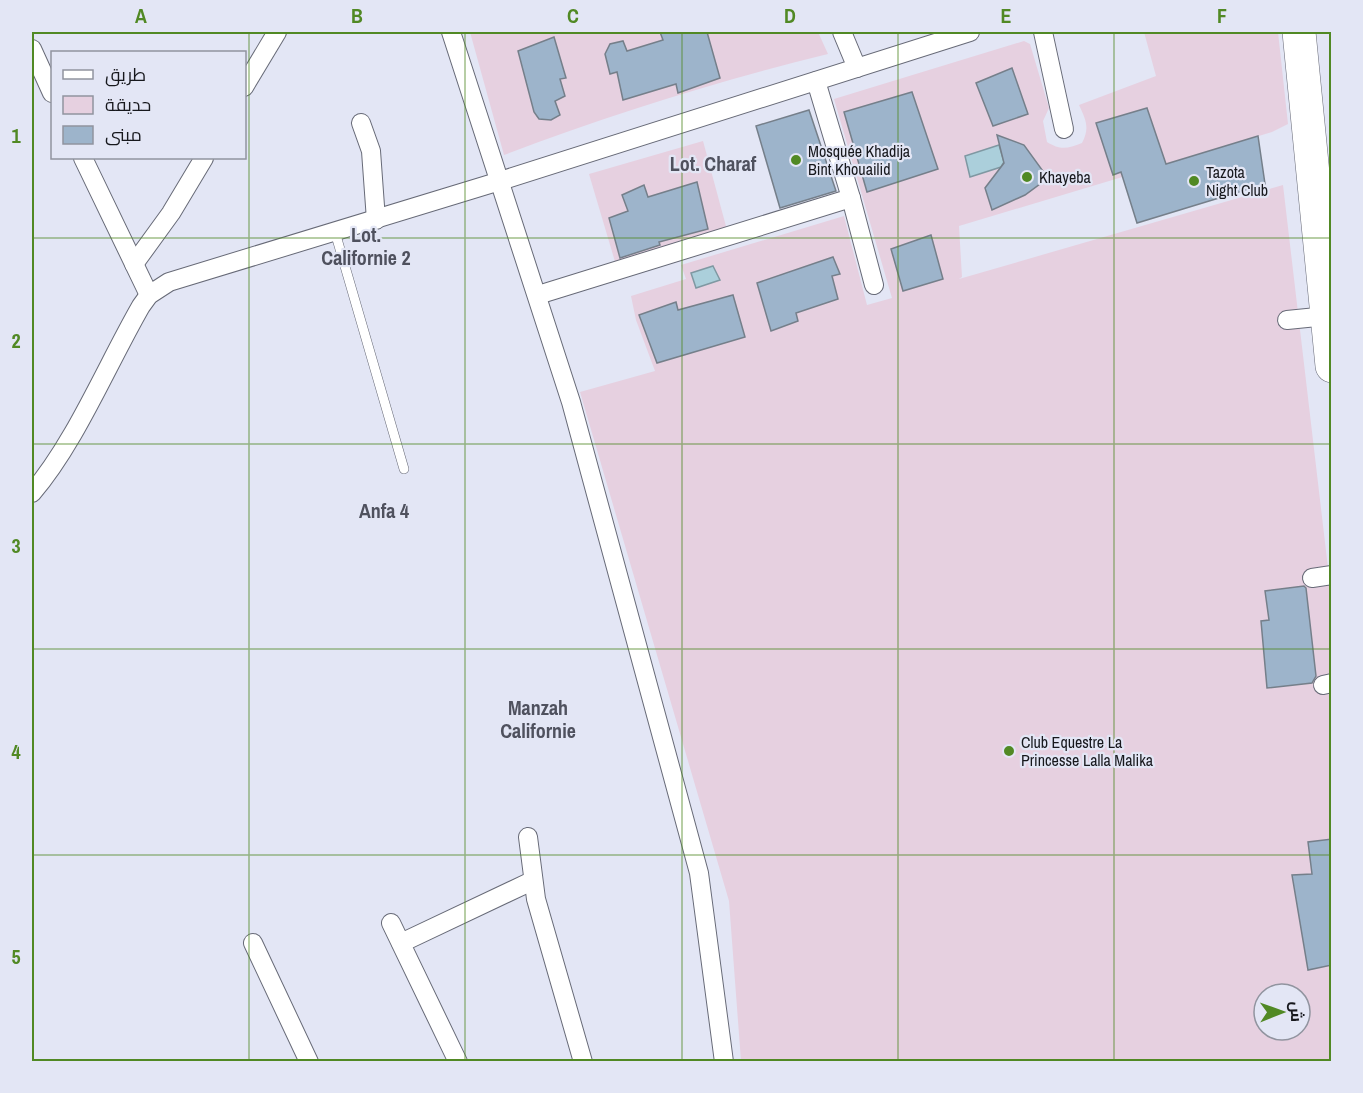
<svg xmlns="http://www.w3.org/2000/svg" width="1363" height="1093" font-family="'Archivo Narrow',Cairo,sans-serif">
<style>
.green{fill:#e6d0e0;fill-rule:evenodd}
.water{fill:#abcfdb;stroke:#7f98a2;stroke-width:1.5}
.building{fill:#9db4cb;stroke:#757f8a;stroke-width:1.5}
.lines{fill:none;stroke-linecap:round;stroke-linejoin:round}
.lane-casing{stroke:#676a77;stroke-width:10}
.street-casing{stroke:#676a77;stroke-width:20}
.highway-casing{stroke:#676a77;stroke-width:34}
.lane{stroke:#fff;stroke-width:9}
.street{stroke:#fff;stroke-width:18}
.highway{stroke:#fff;stroke-width:33}
.grid{fill:none;stroke:#518924;stroke-width:1.5;stroke-opacity:0.55}
.poi-dot{fill:#518924;stroke:#e3e6f5;stroke-width:2}
.labels{text-anchor:middle;dominant-baseline:central;stroke-width:4.5;stroke-linejoin:round;paint-order:stroke}
.poi-label{font-size:16px;fill:#17181d;stroke:#e3e6f5;text-anchor:start}
.quarter-label{font-size:20px;font-weight:bold;fill:#4f515e;stroke:#e3e6f5}
.neatline{fill:none;stroke:#518924;stroke-width:2}
.grid-label{font-size:20px;text-anchor:middle;font-weight:bold;fill:#518924}
</style>
<rect width="100%" height="100%" fill="#e3e6f5"/>
<g class="green">
<path d="M 470,32 L 818,32 L 828,54 C 718,81 609,115 504,155 Z"/>
<path d="M 1144,32 L 1278,32 L 1288,124 L 1272,132 L 959,226 L 962,277 L 959,279 L 1283,185 L 1332,602 L 1331,1061 L 741,1061 L 729,901 L 580,392 L 655,371 L 636,320 L 631,296 L 686,279 L 681,265 L 844,216 L 867,305 L 892,298 L 834,99 L 1024,41 L 1030,44 L 1049,108 L 1043,121 L 1047,142 C 1060,150 1067,149 1082,143 C 1090,128 1086,120 1079,105 L 1156,76 ZM 1264,994 L 1300,994 L 1300,1030 L 1264,1030 Z"/>
<path d="M 703,141 L 727,230 L 616,265 L 589,174 Z"/>
</g>
<g class="water">
<path d="M 999,145 L 1004,162 L 1001,167 L 970,177 L 965,156 Z"/>
<path d="M 713,266 L 720,280 L 696,288 L 691,273 Z"/>
</g>
<g class="building">
<path d="M 660,32 L 707,32 L 720,78 L 678,93 L 676,84 L 623,100 L 617,72 L 610,74 L 605,54 L 610,44 L 623,41 L 627,51 L 663,40 Z"/>
<path d="M 554,37 L 566,78 L 560,79 L 565,96 L 555,101 L 560,115 L 551,120 L 539,119 L 534,112 L 518,51 Z"/>
<path d="M 1012,68 L 1028,114 L 993,126 L 976,83 Z"/>
<path d="M 912,92 L 938,169 L 867,192 L 844,112 Z"/>
<path d="M 1147,108 L 1166,164 L 1258,136 L 1265,184 L 1137,223 L 1121,172 L 1113,175 L 1096,123 Z"/>
<path d="M 809,110 L 836,191 L 780,208 L 756,126 Z"/>
<path d="M 997,135 L 1024,145 L 1048,178 L 1025,195 L 992,210 L 985,188 L 1004,163 Z"/>
<path d="M 697,182 L 708,229 L 659,242 L 660,245 L 620,258 L 609,218 L 628,211 L 622,195 L 644,185 L 648,197 Z"/>
<path d="M 931,235 L 943,279 L 903,291 L 891,249 Z"/>
<path d="M 833,257 L 840,274 L 832,276 L 838,299 L 796,313 L 798,321 L 771,331 L 757,283 Z"/>
<path d="M 733,295 L 745,337 L 657,363 L 639,315 L 676,302 L 678,310 Z"/>
<path d="M 1304,586 L 1306,588 L 1316,676 L 1312,683 L 1267,688 L 1261,621 L 1269,620 L 1265,591 Z"/>
<path d="M 1332,839 L 1332,965 L 1308,970 L 1292,875 L 1312,874 L 1308,842 Z"/>
</g>
<g class="lines">
<defs>
<path id="lane" d="M 335,232 L 404,469"/>
<g id="street">
<path d="M 451,32 L 571,402 L 699,873 L 724,1062"/>
<path d="M 842,32 L 857,68"/>
<path d="M 1043,32 L 1064,129"/>
<path d="M 32,49 L 52,93"/>
<path d="M 244,87 L 277,32"/>
<path d="M 361,123 L 371,151 L 376,220"/>
<path d="M 83,158 L 149,295"/>
<path d="M 851,198 L 874,285"/>
<path d="M 134,264 L 171,213 L 204,158"/>
<path d="M 538,295 L 851,198 L 816,81"/>
<path d="M 1287,320 L 1327,316"/>
<path d="M 32,493 C 75,443 107,365 141,306 L 149,295 L 169,282 L 500,181 L 970,32"/>
<path d="M 1312,578 L 1332,575"/>
<path d="M 1323,685 L 1332,683"/>
<path d="M 528,837 L 536,899 L 583,1062"/>
<path d="M 391,923 L 458,1062"/>
<path d="M 253,943 L 309,1062"/>
<path d="M 401,943 L 532,881"/>
</g>
<path id="highway" d="M 1299,32 L 1332,366"/>
</defs>
<use href="#lane" class="lane-casing"/>
<use href="#street" class="street-casing"/>
<use href="#highway" class="highway-casing"/>
<use href="#lane" class="lane"/>
<use href="#street" class="street"/>
<use href="#highway" class="highway"/>
</g>
<path class="grid" d="M 249,32 L 249,1062M 465,32 L 465,1062M 682,32 L 682,1062M 898,32 L 898,1062M 1114,32 L 1114,1062M 32,238 L 1332,238M 32,444 L 1332,444M 32,649 L 1332,649M 32,855 L 1332,855"/>
<g class="poi-dot">
<circle cx="796" cy="160" r="6"/>
<circle cx="1027" cy="177" r="6"/>
<circle cx="1194" cy="181" r="6"/>
<circle cx="1009" cy="751" r="6"/>
</g>
<g class="labels">
<g class="poi-label">
<text x="808" y="151">Mosquée Khadija<tspan x="808" dy="18">Bint Khouailid</tspan></text>
<text x="1206" y="172">Tazota<tspan x="1206" dy="18">Night Club</tspan></text>
<text x="1039" y="177">Khayeba</text>
<text x="1021" y="742">Club Equestre La<tspan x="1021" dy="18">Princesse Lalla Malika</tspan></text>
</g>
<g class="quarter-label">
<text x="713" y="163">Lot. Charaf</text>
<text x="366" y="234">Lot.<tspan x="366" dy="23">Californie 2</tspan></text>
<text x="384" y="510">Anfa 4</text>
<text x="538" y="707">Manzah<tspan x="538" dy="23">Californie</tspan></text>
</g>
</g>
<rect width="1363" height="1093" fill="none" stroke="#e3e6f5" stroke-width="66"/>
<rect x="51" y="51" width="195" height="108" fill="#e3e6f5" stroke="#91949f" stroke-width="1.5"/>
<rect x="63" y="70" width="30" height="9" fill="#ffffff" stroke="#91949f" stroke-width="1.5"/>
<text x="105" y="81" font-size="18" fill="#17181d">طريق</text>
<rect x="63" y="96" width="30" height="18" fill="#e6d0e0" stroke="#91949f" stroke-width="1.5"/>
<text x="105" y="111" font-size="18" fill="#17181d">حديقة</text>
<rect x="63" y="126" width="30" height="18" fill="#9db4cb" stroke="#91949f" stroke-width="1.5"/>
<text x="105" y="141" font-size="18" fill="#17181d">مبنى</text>
<g transform="translate(1282 1012) rotate(89)"><circle r="28" fill="#e3e6f5" stroke="#91949f" stroke-width="1.5"/>
<path d="M0-4.5L10 22L0 15L-10 22Z" fill="#518924"/>
<text y="-9" font-size="16" font-weight="bold" text-anchor="middle" fill="#17181d">ش</text>
</g>
<rect x="33" y="33" width="1297" height="1027" class="neatline"/>
<g class="grid-label">
<text x="141" y="23">A</text>
<text x="357" y="23">B</text>
<text x="573" y="23">C</text>
<text x="790" y="23">D</text>
<text x="1006" y="23">E</text>
<text x="1222" y="23">F</text>
<text x="16" y="143">1</text>
<text x="16" y="348">2</text>
<text x="16" y="553">3</text>
<text x="16" y="759">4</text>
<text x="16" y="964">5</text>
</g>
</svg>
